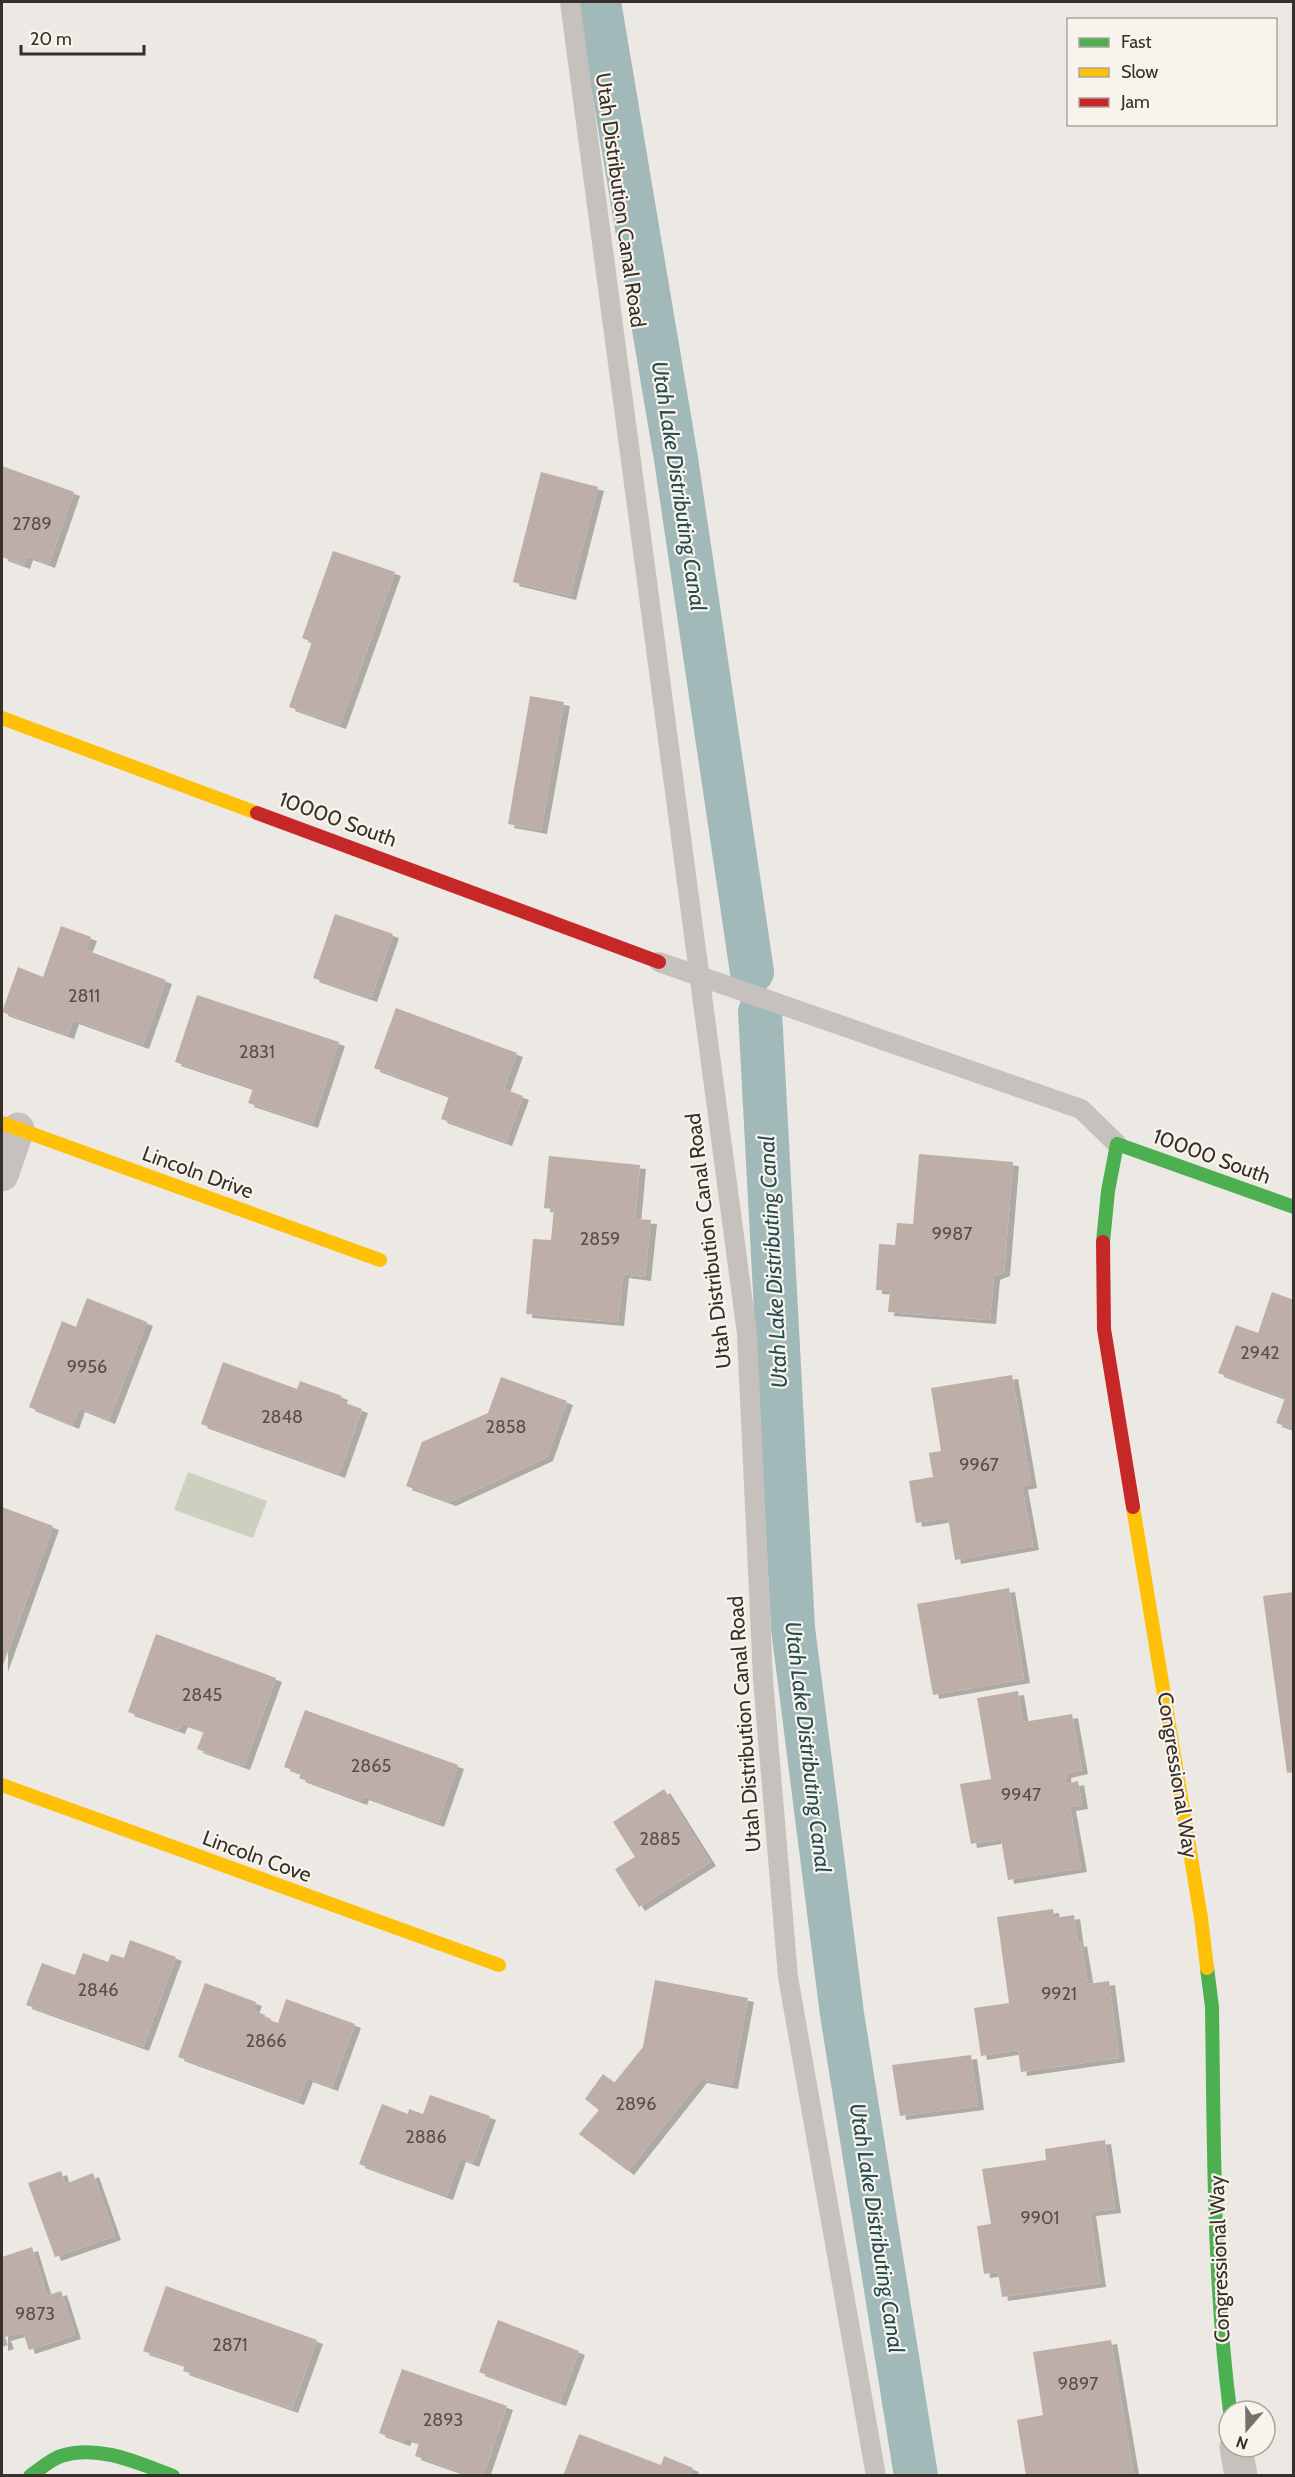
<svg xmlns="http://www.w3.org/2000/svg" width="1295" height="2477" font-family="Cabin,sans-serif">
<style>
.grass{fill:#ccd0bf}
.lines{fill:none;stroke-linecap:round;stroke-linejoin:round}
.canal{stroke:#a2b9ba;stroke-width:44}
.building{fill:#bdafa7;filter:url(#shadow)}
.lane{stroke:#c6c1bc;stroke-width:20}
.street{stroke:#c6c1bc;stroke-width:33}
.fast{stroke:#4caf50;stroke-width:14}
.slow{stroke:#ffc107;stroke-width:14}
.jam{stroke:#c62828;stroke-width:14}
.labels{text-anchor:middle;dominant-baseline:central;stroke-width:4.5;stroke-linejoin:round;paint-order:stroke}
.number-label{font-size:18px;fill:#584f49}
.street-label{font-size:21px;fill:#362f2a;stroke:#f8f3eb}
.water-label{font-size:22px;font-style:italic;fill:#254c52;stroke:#f8f3eb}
</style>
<defs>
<filter id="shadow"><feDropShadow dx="6" dy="4" stdDeviation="0" flood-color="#0004"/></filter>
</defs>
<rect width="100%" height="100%" fill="#ece8e3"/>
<path class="grass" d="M 188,1472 L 267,1501 L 253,1538 L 174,1510 Z"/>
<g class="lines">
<g class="canal">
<path d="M 599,2 L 676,459 L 752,972"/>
<path d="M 760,1012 L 793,1628 L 842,2014 L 916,2476"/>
</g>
</g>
<g class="building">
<path d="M 2,466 L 74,492 L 49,564 L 27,556 L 24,565 L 2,557 Z"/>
<path d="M 541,472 L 598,487 L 570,596 L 513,582 Z"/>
<path d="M 333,551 L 395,572 L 340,725 L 289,707 L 312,642 L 302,638 Z"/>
<path d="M 530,696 L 564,702 L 541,830 L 508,824 Z"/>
<path d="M 335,914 L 393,934 L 371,998 L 313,978 Z"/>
<path d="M 61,926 L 91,937 L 86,950 L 166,980 L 143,1045 L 73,1020 L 68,1035 L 2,1012 L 18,967 L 43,977 Z"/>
<path d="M 197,995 L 339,1042 L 312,1124 L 248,1103 L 253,1088 L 175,1062 Z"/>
<path d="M 396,1008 L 517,1053 L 504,1089 L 523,1096 L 506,1142 L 441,1119 L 449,1096 L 374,1068 Z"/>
<path d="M 919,1154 L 1013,1162 L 1004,1272 L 994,1276 L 990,1320 L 888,1312 L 890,1291 L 876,1290 L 879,1244 L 895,1245 L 897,1223 L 913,1224 Z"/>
<path d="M 549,1156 L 640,1165 L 635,1219 L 651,1220 L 645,1277 L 623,1274 L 618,1322 L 526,1314 L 533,1239 L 551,1240 L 554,1209 L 544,1208 Z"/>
<path d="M 1272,1292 L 1294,1300 L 1294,1429 L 1276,1423 L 1285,1398 L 1218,1373 L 1236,1325 L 1258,1333 Z"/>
<path d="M 87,1298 L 147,1322 L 109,1420 L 79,1408 L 73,1425 L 29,1407 L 62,1321 L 76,1327 Z"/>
<path d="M 223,1362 L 297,1389 L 300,1381 L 342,1396 L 340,1401 L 362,1409 L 339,1474 L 201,1424 Z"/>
<path d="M 1012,1375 L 1031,1484 L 1022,1486 L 1033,1546 L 955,1560 L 948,1518 L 916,1523 L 909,1481 L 933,1477 L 929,1453 L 941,1451 L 931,1388 Z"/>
<path d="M 501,1377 L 567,1401 L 547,1457 L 450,1502 L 406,1486 L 422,1442 L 488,1413 Z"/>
<path d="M 2,1507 L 53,1526 L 2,1668 Z"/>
<path d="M 1009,1588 L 1024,1679 L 933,1695 L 917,1604 Z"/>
<path d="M 1294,1592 L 1294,1772 L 1287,1773 L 1263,1596 Z"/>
<path d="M 156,1634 L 276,1678 L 244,1766 L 197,1749 L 204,1731 L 182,1723 L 179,1730 L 128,1712 Z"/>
<path d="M 1018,1691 L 1023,1722 L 1072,1714 L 1082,1770 L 1065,1774 L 1066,1784 L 1078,1781 L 1082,1805 L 1070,1807 L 1081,1868 L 1008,1880 L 1001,1839 L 971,1844 L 960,1784 L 991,1779 L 977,1698 Z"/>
<path d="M 305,1710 L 458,1765 L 438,1823 L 363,1796 L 361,1801 L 299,1778 L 301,1773 L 284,1767 Z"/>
<path d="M 664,1789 L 710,1862 L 639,1907 L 615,1869 L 635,1857 L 613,1822 Z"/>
<path d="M 1053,1909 L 1054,1918 L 1074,1915 L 1078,1943 L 1081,1942 L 1088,1984 L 1109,1981 L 1119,2058 L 1021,2072 L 1018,2050 L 981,2056 L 974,2008 L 1009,2003 L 997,1917 Z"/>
<path d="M 130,1940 L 176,1957 L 143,2047 L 26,2005 L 42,1963 L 75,1975 L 83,1953 L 108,1962 L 111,1954 L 124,1958 Z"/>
<path d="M 655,1980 L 748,1998 L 732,2085 L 701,2079 L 628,2171 L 579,2134 L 599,2110 L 585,2099 L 603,2074 L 614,2083 L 643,2047 Z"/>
<path d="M 205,1983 L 256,2002 L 253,2010 L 265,2015 L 264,2018 L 278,2023 L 286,1999 L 355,2024 L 332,2087 L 307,2078 L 298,2101 L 178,2057 Z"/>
<path d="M 971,2055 L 978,2106 L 900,2116 L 892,2065 Z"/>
<path d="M 430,2095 L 490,2116 L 473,2163 L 460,2158 L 447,2196 L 359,2164 L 382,2104 L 408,2114 L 409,2109 L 423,2114 Z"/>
<path d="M 1105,2140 L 1115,2209 L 1090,2212 L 1100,2283 L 1002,2297 L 998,2272 L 984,2274 L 977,2226 L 991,2224 L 982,2169 L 1046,2160 L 1045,2149 Z"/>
<path d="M 61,2171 L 65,2184 L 93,2173 L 115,2236 L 55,2257 L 28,2183 Z"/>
<path d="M 32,2247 L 47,2296 L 61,2291 L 75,2335 L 29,2350 L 23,2332 L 5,2337 L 8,2345 L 2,2347 L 2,2257 Z"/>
<path d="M 166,2286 L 317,2340 L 292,2409 L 183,2371 L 185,2365 L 143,2351 Z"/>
<path d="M 498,2320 L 579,2351 L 560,2402 L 479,2372 Z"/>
<path d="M 1111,2340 L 1134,2476 L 1026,2476 L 1017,2420 L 1043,2415 L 1033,2352 Z"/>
<path d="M 402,2369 L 507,2406 L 483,2476 L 472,2476 L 415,2456 L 419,2443 L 406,2438 L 404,2442 L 379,2433 Z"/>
<path d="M 579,2434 L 661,2465 L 664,2456 L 693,2468 L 690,2476 L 563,2476 Z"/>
</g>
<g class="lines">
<g class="lane">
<path d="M 570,2 L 747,1334 L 763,1679 L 788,1977 L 876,2476"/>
<path d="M 659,962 L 1081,1109 L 1117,1144"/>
</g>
<g class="street">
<path d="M 2,1175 L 18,1129"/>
<path d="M 1236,2447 L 1241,2476"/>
</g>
<g class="fast">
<path d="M 1103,1242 L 1108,1191 L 1117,1144 L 1294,1207"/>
<path d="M 1207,1968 L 1212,2007 C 1214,2142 1213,2277 1230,2411"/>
<path d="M 30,2476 C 39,2470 51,2459 61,2456 C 99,2444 138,2463 173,2476"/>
</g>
<g class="slow">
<path d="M 2,718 L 257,813"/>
<path d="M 2,1123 L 380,1260"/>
<path d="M 1133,1507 L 1201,1918 L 1207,1968"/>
<path d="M 2,1785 L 499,1965"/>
</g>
<g class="jam">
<path d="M 257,813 L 659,962"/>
<path d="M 1103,1242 L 1104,1329 L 1133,1507"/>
</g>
</g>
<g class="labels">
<g class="number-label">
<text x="32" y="524">2789</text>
<text x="84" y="996">2811</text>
<text x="257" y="1052">2831</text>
<text x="952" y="1234">9987</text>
<text x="600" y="1239">2859</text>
<text x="1260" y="1353">2942</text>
<text x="87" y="1367">9956</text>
<text x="282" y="1417">2848</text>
<text x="506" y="1427">2858</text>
<text x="979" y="1465">9967</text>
<text x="202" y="1695">2845</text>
<text x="371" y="1766">2865</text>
<text x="1021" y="1795">9947</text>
<text x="660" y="1839">2885</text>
<text x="98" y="1990">2846</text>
<text x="1059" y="1994">9921</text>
<text x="266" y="2041">2866</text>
<text x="636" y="2104">2896</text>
<text x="426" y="2137">2886</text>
<text x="1040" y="2218">9901</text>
<text x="35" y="2314">9873</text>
<text x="230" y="2345">2871</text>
<text x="1078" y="2384">9897</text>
<text x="443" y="2420">2893</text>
</g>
<g class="street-label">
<text transform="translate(621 200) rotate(82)">Utah Distribution Canal Road</text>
<text transform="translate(338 819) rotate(20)">10000 South</text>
<text transform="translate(1212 1156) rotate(20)">10000 South</text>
<text transform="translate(198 1172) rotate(20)">Lincoln Drive</text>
<text transform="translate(708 1241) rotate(-97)">Utah Distribution Canal Road</text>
<text transform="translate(744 1724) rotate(-94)">Utah Distribution Canal Road</text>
<text transform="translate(1178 1775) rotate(81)">Congressional Way</text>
<text transform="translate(257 1856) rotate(20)">Lincoln Cove</text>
<text transform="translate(1219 2259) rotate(-92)">Congressional Way</text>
</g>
<g class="water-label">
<text transform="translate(679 486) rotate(81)">Utah Lake Distributing Canal</text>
<text transform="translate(773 1262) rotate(-93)">Utah Lake Distributing Canal</text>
<text transform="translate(808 1747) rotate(83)">Utah Lake Distributing Canal</text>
<text transform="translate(877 2228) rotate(81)">Utah Lake Distributing Canal</text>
</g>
</g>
<rect width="1295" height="2477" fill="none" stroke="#362f2a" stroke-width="6"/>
<rect x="1067" y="18" width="210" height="108" fill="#f8f3eb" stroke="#aaa59e" stroke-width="1.5"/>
<rect x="1079" y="38" width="30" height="9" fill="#4caf50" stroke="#aaa59e" stroke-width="1.5"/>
<text x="1121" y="48" font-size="18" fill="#362f2a">Fast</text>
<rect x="1079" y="68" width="30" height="9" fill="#ffc107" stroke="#aaa59e" stroke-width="1.5"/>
<text x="1121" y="78" font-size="18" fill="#362f2a">Slow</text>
<rect x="1079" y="98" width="30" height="9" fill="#c62828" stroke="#aaa59e" stroke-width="1.5"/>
<text x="1121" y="108" font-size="18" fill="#362f2a">Jam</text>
<g transform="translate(1247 2429) rotate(200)"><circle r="28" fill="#f8f3eb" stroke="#aaa59e" stroke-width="1.5"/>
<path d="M0-4.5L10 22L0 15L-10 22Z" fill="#76706b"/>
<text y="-9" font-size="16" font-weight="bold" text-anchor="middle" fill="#362f2a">N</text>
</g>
<path d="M21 45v9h123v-9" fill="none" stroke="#362f2a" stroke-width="3"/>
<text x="30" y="45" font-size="18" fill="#362f2a" stroke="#f8f3eb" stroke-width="4.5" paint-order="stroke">20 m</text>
</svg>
